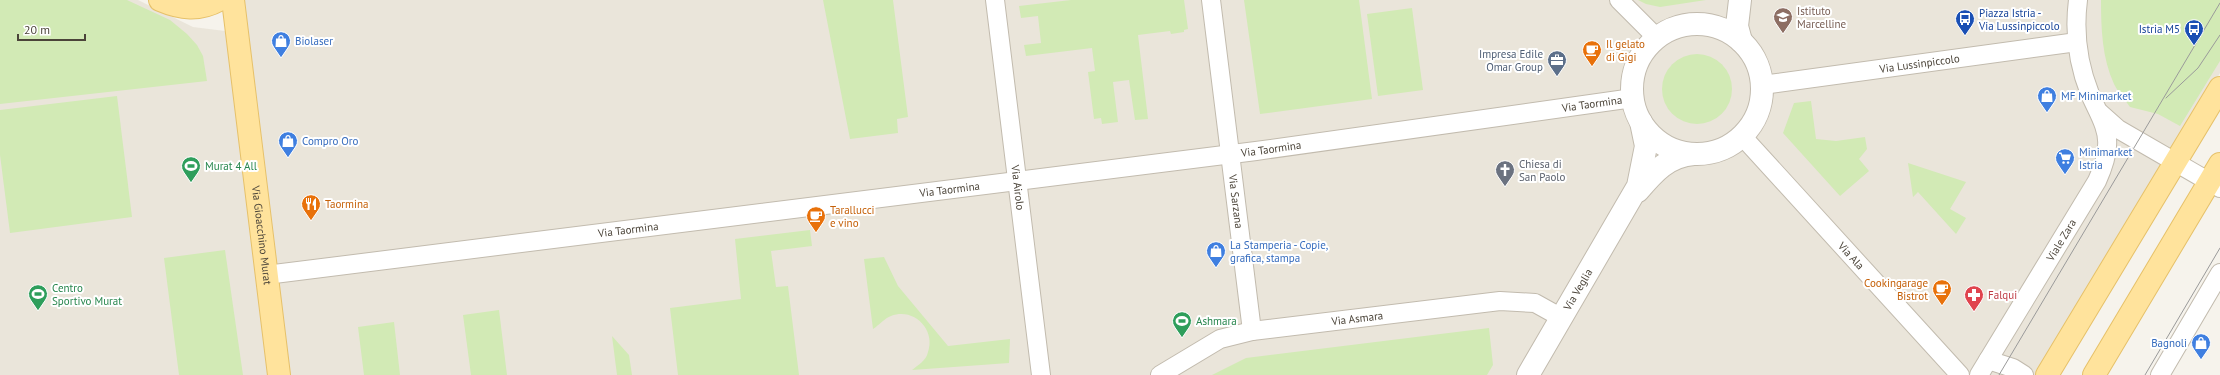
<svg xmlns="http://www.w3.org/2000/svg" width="2220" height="375" font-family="'PT Sans',sans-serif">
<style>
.residential{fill:#eae5da}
.green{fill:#d2eab5}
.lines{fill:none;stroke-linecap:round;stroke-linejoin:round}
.minor-casing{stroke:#c2bbae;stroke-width:20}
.tertiary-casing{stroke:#c2bbae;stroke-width:24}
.primary-casing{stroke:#e6c16a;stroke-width:24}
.minor{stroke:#fff;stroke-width:18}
.tertiary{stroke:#fff;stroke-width:22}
.primary{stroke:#ffe39c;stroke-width:22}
.tram{stroke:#9a9a9a;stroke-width:1}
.labels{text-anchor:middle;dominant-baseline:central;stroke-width:4;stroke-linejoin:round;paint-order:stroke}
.education-label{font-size:11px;fill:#785e54;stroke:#fff;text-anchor:start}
.transit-label{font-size:11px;fill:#164399;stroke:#fff;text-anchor:start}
.shop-label{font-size:11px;fill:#366cbe;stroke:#fff;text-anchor:start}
.food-label{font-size:11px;fill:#c56008;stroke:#fff;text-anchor:start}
.service-label{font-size:11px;fill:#4e5e75;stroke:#fff;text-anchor:end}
.street-label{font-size:11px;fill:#4b4439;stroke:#fff}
.worship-label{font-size:11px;fill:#5b616d;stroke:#fff;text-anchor:start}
.leisure-label{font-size:11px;fill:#27864d;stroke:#fff;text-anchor:start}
.health-label{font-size:11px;fill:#be3a42;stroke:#fff;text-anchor:start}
</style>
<rect width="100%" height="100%" fill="#f6f3ec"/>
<g class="residential">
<path d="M 0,0 L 138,0 L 193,27 L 225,31 L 272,375 L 0,375 Z"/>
<path d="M 238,0 L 2220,0 L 2220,73 L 2041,375 L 285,375 Z"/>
</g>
<g class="green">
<path d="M 0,0 L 127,0 L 170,20 L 187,34 L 197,45 L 203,56 L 207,81 L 0,104 Z"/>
<path d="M 823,0 L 893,0 L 908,117 L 897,119 L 898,133 L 850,139 Z"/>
<path d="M 1071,0 L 1184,0 L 1188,29 L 1184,30 L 1184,32 L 1171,34 L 1170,31 L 1138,35 L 1148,119 L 1135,120 L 1129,80 L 1113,82 L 1118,122 L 1102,124 L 1101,118 L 1094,119 L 1088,72 L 1095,71 L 1092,48 L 1026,56 L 1024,45 L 1041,43 L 1038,16 L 1021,18 L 1019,6 Z"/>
<path d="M 1244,0 L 1359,0 L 1372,99 L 1260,114 Z"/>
<path d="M 1638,0 L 1706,0 L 1660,7 L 1646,4 Z"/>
<path d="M 2101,0 L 2220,0 L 2220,61 L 2180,126 L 2158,114 L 2130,107 C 2125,100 2118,92 2114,84 C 2102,58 2101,28 2101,0 Z"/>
<path d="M 1412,8 L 1423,90 L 1378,96 L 1367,14 Z"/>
<circle cx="1697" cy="89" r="35"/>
<path d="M 117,96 L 132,217 L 10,233 L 0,155 L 0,110 Z"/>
<path d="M 1811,101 L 1816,139 L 1836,141 L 1865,137 L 1867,149 L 1859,159 L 1869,171 L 1840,196 L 1783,133 L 1794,103 Z"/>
<path d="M 1908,163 L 1966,182 L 1950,209 L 1966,218 L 1956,234 L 1918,192 L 1913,197 Z"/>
<path d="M 810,230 L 812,246 L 771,251 L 776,287 L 788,286 L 799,375 L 678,375 L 670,308 L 741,299 L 735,239 Z"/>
<path d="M 225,250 L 243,375 L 179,375 L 164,258 Z"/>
<path d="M 884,257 L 898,286 L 948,346 L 1010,339 L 1009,363 L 912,370 C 918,365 926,361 928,352 C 936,330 914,307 891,316 C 885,318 879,325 873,329 L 864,259 Z"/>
<path d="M 499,310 L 507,375 L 471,375 L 463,315 Z"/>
<path d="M 394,322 L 400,375 L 364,375 L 358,327 Z"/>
<path d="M 1489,328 L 1493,365 L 1487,375 L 1212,375 L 1246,358 Z"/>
<path d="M 612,336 L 629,355 L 632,375 L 617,375 Z"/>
</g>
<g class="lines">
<defs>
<g id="minor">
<path id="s1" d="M 995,0 L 1041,375"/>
<path id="s2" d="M 1211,0 L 1252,331"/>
<path d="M 1619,0 L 1657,38"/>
<path id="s3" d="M 1762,85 L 2077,42"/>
<path d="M 2100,113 L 2118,129 L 2220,188"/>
<path id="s4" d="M 1742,136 L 1960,375"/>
<path id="s5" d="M 266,275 L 1256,151 L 1633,98"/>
<path d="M 1988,360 L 2013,368 L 2024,375"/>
<path id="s6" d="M 1160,375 L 1220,339 L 1252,331 L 1500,301 L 1535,303 L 1562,318"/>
<path id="s7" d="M 1979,375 L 2097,181 C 2102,170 2107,158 2107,146 C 2109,128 2096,109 2090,94 C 2078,64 2074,31 2078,0"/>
<path d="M 2160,375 L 2220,273"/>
</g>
<g id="tertiary">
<path d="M 1740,0 L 1737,26 L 1741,41"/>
<circle cx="1697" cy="89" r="65"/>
<path d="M 1638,191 C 1654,172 1668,156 1694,154"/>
<path id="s8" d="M 1528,375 L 1638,186 L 1646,146 L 1641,122"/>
</g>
<g id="primary">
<path d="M 160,0 C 181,9 199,11 219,0"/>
<path id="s9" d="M 233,0 L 279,375"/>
<path d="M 2047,375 L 2220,88"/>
<path d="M 2094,375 L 2220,164"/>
</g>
</defs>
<use href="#minor" class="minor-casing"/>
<use href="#tertiary" class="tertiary-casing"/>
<use href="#primary" class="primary-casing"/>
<use href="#minor" class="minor"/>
<use href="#tertiary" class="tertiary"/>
<use href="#primary" class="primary"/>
<g class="tram">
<path d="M 2166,98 L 2198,68 L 2220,35"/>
<path d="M 1999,375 L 2220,3"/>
<path d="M 2145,375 L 2220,248"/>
</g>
</g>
<defs>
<symbol id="school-pin" viewBox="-11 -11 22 30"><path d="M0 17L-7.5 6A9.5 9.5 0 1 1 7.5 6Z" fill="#8d6e63" stroke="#fff"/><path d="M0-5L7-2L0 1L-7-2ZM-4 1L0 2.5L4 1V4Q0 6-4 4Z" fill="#fff"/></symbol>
<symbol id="bus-pin" viewBox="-11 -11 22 30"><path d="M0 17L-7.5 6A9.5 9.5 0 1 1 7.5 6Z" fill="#1a4fb4" stroke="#fff"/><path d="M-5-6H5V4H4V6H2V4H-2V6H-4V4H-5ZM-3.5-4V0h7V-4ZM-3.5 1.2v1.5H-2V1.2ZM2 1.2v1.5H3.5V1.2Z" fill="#fff"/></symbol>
<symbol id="shop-pin" viewBox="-11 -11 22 30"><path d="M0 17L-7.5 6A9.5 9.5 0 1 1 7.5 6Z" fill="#3f7fe0" stroke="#fff"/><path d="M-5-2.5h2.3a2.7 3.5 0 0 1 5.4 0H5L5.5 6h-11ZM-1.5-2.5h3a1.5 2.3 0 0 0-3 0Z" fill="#fff"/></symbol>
<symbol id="cafe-pin" viewBox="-11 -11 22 30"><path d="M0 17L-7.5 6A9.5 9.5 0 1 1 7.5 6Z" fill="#e8710a" stroke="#fff"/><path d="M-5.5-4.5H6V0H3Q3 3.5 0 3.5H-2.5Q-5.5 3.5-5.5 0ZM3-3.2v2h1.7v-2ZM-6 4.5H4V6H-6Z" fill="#fff"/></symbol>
<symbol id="office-pin" viewBox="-11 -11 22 30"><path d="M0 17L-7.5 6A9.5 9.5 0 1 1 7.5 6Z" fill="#5c6f8a" stroke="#fff"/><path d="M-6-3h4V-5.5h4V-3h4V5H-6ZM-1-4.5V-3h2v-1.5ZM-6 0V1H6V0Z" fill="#fff"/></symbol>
<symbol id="supermarket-pin" viewBox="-11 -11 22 30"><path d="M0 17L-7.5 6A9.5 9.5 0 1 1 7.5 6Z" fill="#3f7fe0" stroke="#fff"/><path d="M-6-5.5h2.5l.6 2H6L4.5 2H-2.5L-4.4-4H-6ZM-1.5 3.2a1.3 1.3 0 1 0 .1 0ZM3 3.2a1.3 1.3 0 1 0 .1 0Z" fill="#fff"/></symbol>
<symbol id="stadium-pin" viewBox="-11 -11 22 30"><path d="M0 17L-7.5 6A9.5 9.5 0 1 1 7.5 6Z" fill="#2e9e5b" stroke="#fff"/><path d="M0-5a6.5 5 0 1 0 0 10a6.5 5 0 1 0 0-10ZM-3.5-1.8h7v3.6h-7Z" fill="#fff"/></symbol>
<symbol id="church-pin" viewBox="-11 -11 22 30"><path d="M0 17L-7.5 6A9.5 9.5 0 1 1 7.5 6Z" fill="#6b7280" stroke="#fff"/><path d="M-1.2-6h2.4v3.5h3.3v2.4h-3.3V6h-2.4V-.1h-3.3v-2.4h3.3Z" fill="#fff"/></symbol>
<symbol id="restaurant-pin" viewBox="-11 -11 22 30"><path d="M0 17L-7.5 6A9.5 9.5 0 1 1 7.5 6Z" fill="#e8710a" stroke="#fff"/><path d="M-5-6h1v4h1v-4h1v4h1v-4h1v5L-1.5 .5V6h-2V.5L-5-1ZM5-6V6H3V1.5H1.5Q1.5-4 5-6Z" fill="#fff"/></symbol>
<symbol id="pharmacy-pin" viewBox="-11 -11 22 30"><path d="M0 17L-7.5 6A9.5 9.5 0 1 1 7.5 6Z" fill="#e0444e" stroke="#fff"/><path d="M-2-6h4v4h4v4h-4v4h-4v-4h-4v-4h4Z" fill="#fff"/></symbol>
</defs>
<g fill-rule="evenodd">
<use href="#school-pin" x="1772" y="6" width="22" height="30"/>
<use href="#bus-pin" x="1954" y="8" width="22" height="30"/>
<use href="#bus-pin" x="2183" y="18" width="22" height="30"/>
<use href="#shop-pin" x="270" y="30" width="22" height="30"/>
<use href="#cafe-pin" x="1581" y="39" width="22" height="30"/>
<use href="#office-pin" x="1546" y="49" width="22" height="30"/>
<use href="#shop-pin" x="2036" y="85" width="22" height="30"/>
<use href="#shop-pin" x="277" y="130" width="22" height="30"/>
<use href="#supermarket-pin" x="2054" y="147" width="22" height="30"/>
<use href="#stadium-pin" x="180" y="155" width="22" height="30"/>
<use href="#church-pin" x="1494" y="159" width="22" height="30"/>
<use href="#restaurant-pin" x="300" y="193" width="22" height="30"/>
<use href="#cafe-pin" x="805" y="205" width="22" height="30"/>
<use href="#shop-pin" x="1205" y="240" width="22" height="30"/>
<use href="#cafe-pin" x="1931" y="278" width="22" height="30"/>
<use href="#stadium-pin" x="27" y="283" width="22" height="30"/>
<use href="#pharmacy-pin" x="1963" y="284" width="22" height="30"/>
<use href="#stadium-pin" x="1171" y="310" width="22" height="30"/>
<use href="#shop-pin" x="2190" y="332" width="22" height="30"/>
</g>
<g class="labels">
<g class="education-label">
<text x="1797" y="11">Istituto<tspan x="1797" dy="13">Marcelline</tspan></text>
</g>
<g class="transit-label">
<text x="1979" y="13">Piazza Istria -<tspan x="1979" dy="13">Via Lussinpiccolo</tspan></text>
<text x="2180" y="29" text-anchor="end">Istria M5</text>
</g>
<g class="shop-label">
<text x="295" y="41">Biolaser</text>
<text x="2061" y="96">MF Minimarket</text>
<text x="302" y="141">Compro Oro</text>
<text x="2079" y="152">Minimarket<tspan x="2079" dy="13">Istria</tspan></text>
<text x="1230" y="245">La Stamperia - Copie,<tspan x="1230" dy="13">grafica, stampa</tspan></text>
<text x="2187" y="343" text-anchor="end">Bagnoli</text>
</g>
<g class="food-label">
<text x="1606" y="44">Il gelato<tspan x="1606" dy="13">di Gigi</tspan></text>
<text x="325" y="204">Taormina</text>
<text x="830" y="210">Tarallucci<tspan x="830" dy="13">e vino</tspan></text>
<text x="1928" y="283" text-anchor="end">Cookingarage<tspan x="1928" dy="13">Bistrot</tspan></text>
</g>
<g class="service-label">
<text x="1543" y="54">Impresa Edile<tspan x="1543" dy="13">Omar Group</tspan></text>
</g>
<g class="street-label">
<text stroke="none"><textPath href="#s3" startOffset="159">Via Lussinpiccolo</textPath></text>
<text stroke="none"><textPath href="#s5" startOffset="1337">Via Taormina</textPath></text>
<text stroke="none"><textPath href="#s5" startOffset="1013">Via Taormina</textPath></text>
<text stroke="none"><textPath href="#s1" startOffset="189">Via Airolo</textPath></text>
<text stroke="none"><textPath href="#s5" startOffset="689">Via Taormina</textPath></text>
<text stroke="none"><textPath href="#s2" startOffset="203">Via Sarzana</textPath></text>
<text stroke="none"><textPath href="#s5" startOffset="365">Via Taormina</textPath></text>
<text stroke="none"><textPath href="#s9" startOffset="237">Via Gioacchino Murat</textPath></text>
<text stroke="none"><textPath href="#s7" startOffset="158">Viale Zara</textPath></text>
<text stroke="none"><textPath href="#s4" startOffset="162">Via Ala</textPath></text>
<text stroke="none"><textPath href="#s8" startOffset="99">Via Veglia</textPath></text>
<text stroke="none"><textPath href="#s6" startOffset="209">Via Asmara</textPath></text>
</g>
<g class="worship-label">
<text x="1519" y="164">Chiesa di<tspan x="1519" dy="13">San Paolo</tspan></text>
</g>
<g class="leisure-label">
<text x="205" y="166">Murat 4 All</text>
<text x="52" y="288">Centro<tspan x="52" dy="13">Sportivo Murat</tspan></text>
<text x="1196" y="321">Ashmara</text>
</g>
<g class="health-label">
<text x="1988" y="295">Falqui</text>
</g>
</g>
<path d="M18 34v6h67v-6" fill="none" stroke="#4b4439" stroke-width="2"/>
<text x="24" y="34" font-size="12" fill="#4b4439" stroke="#ffffff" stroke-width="3" paint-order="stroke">20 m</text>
</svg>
